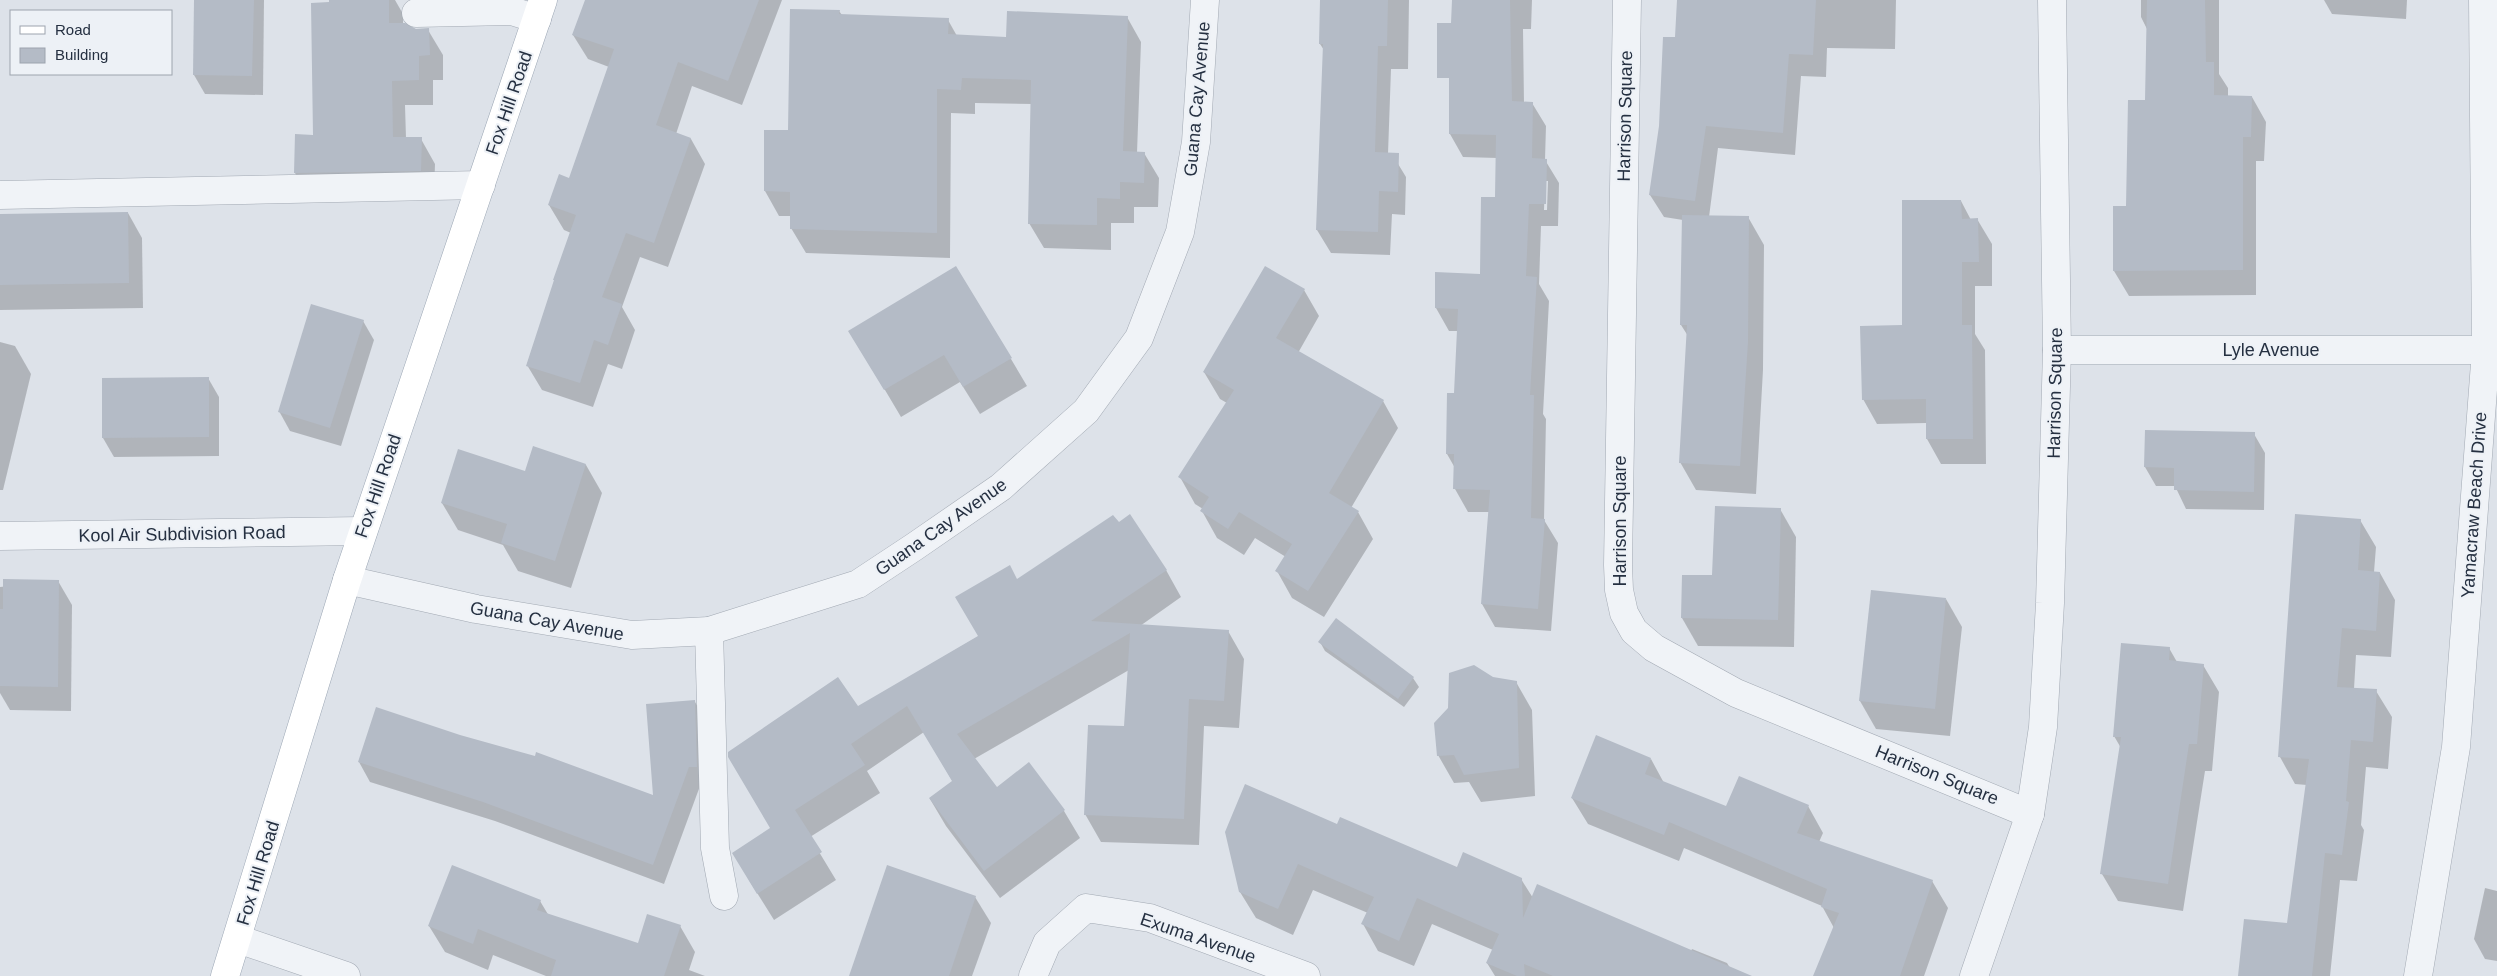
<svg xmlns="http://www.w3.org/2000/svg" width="2497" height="976" font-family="Helvetica,sans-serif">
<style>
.shadow{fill:#0003;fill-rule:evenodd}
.building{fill:#b4bbc6}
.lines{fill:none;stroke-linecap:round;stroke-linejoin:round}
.minor-casing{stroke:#a2a9b3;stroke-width:29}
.major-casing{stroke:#9ca7b5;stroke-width:29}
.minor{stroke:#f0f3f7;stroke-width:28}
.major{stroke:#fff;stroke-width:28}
.labels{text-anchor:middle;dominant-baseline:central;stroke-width:4;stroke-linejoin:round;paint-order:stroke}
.street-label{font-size:18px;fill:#253041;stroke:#edf1f6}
</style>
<rect width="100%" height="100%" fill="#dde2e9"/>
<g class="shadow">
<path d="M 196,0 L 264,0 L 263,95 L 205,94 L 194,75 Z"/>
<path d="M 330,0 L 395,0 L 403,14 L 403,24 L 416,30 L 428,30 L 443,55 L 443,80 L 433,80 L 433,105 L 405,105 L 406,138 L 421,139 L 435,164 L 434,195 L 309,198 L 295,173 L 314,136 Z"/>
<path d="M 586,0 L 782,0 L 742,105 L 692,86 L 676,134 L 691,139 L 705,164 L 668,267 L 640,257 L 622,307 L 635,330 L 622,369 L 608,364 L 593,407 L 542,390 L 527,365 L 571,233 L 564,230 L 549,205 L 570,180 L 609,67 L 588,59 L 573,35 Z"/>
<path d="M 1322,0 L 1409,0 L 1408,69 L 1391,69 L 1388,154 L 1392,154 L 1406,177 L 1405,215 L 1392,214 L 1390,255 L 1331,253 L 1317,230 L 1324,50 L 1320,44 Z"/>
<path d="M 1454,0 L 1532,0 L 1531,29 L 1523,29 L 1524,103 L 1532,103 L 1546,126 L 1545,160 L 1559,183 L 1558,226 L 1541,226 L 1539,284 L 1549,301 L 1543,414 L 1546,419 L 1544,520 L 1558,543 L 1551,631 L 1495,627 L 1482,604 L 1489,512 L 1468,512 L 1455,489 L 1455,468 L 1447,454 L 1448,395 L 1455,395 L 1459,331 L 1449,331 L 1436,308 L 1482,275 L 1496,199 L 1497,158 L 1463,157 L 1450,134 ZM 1545,181 L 1548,181 L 1547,210 L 1544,210 Z"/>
<path d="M 1678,0 L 1896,0 L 1895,49 L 1827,48 L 1826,77 L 1801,76 L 1795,155 L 1718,148 L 1709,217 L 1748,217 L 1764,245 L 1763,370 L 1756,494 L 1696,490 L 1680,462 L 1688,336 L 1681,325 L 1683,220 L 1664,217 L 1650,195 L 1677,39 Z"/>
<path d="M 2141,0 L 2219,0 L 2219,74 L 2228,88 L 2228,96 L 2252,97 L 2266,122 L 2264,161 L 2256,161 L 2256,295 L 2129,296 L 2114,271 L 2146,102 L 2147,29 L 2141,17 Z"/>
<path d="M 2324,0 L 2407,0 L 2406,19 L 2332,14 Z"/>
<path d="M 839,11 L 842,15 L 948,20 L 957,36 L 1007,38 L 1127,17 L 1141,42 L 1137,153 L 1144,153 L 1159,178 L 1158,207 L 1134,207 L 1134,223 L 1111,223 L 1111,250 L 1044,248 L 1029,223 L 1032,104 L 975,103 L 975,114 L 951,113 L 950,258 L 806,253 L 791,228 L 791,216 L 779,216 L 765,191 Z"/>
<path d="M 1961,201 L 1971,220 L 1977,219 L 1992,244 L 1992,286 L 1975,286 L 1975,334 L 1985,350 L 1986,464 L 1941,464 L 1927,439 L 1927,423 L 1877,424 L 1863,399 L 1903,327 Z"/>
<path d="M 128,213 L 142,238 L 143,308 L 0,310 L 0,215 Z"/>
<path d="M 1304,290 L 1319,316 L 1298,353 L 1383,401 L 1398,428 L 1351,508 L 1358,512 L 1373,539 L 1324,617 L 1292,598 L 1277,571 L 1286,557 L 1255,538 L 1244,555 L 1217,538 L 1202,511 L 1203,509 L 1195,504 L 1180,477 L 1227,403 L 1220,399 L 1204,372 Z"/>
<path d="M 363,321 L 374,340 L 341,446 L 290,431 L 279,411 Z"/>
<path d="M 850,331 L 1011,359 L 1027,386 L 980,414 L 960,382 L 901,417 Z"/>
<path d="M 0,342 L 15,346 L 31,374 L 3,490 L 0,490 Z"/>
<path d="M 208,378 L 219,397 L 219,456 L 114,457 L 103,438 Z"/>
<path d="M 2254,434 L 2265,453 L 2264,510 L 2186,509 L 2175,486 L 2156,486 L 2145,467 Z"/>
<path d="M 586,465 L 602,493 L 571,588 L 518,571 L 503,545 L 458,530 L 442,503 L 526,472 Z"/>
<path d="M 1780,509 L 1796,537 L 1794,647 L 1698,646 L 1682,618 L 1713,577 Z"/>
<path d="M 2296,516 L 2360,520 L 2376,547 L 2374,572 L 2380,573 L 2395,600 L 2391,657 L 2356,655 L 2354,689 L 2376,691 L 2392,717 L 2388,769 L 2366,767 L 2361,825 L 2364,830 L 2357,881 L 2340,880 L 2330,976 L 2239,976 L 2288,924 L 2307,785 L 2295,784 L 2280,757 Z"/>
<path d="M 1166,570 L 1181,597 L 1140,626 L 1228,631 L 1244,659 L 1239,728 L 1204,726 L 1199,845 L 1101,842 L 1085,814 L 1125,728 L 1129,670 L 974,759 L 997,789 L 1029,764 L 1064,811 L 1080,838 L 1000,898 L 946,826 L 930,799 L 953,782 L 924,732 L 867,771 L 880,793 L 810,837 L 836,880 L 774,920 L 749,880 L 771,828 L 857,708 L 979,636 L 1017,580 Z"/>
<path d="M 58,581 L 72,605 L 71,711 L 10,710 L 0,693 L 0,587 Z"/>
<path d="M 1946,599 L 1962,627 L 1950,736 L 1876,729 L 1860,701 Z"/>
<path d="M 1320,642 L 1413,678 L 1419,687 L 1404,707 L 1325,651 Z"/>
<path d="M 2169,648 L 2177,662 L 2203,665 L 2219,692 L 2212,771 L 2205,771 L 2183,911 L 2118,901 L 2102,874 L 2121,748 L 2114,736 Z"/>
<path d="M 1493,679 L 1516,682 L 1532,710 L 1535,796 L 1481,802 L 1469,782 L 1454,783 L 1438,755 Z"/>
<path d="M 695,702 L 706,721 L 700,786 L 664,884 L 495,821 L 370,782 L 359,762 L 654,796 Z"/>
<path d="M 1651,759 L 1664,783 L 1727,808 L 1808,806 L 1823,833 L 1819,842 L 1932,881 L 1948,908 L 1924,976 L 1814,976 L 1834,928 L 1822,906 L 1684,848 L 1679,861 L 1588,824 L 1572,798 Z"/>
<path d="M 1338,825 L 1457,869 L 1521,879 L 1533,898 L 1691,951 L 1692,949 L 1727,963 L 1735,976 L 1495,976 L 1487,963 L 1493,950 L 1432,924 L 1414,966 L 1378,951 L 1363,924 L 1368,913 L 1313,890 L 1293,935 L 1256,918 L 1240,892 Z"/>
<path d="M 2485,888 L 2497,891 L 2497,961 L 2485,959 L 2474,939 Z"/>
<path d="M 975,897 L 991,923 L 972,976 L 850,976 Z"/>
<path d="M 540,901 L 549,916 L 638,944 L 680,926 L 695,952 L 689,970 L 705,976 L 546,976 L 493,955 L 488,970 L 445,952 L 429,926 Z"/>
</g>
<g class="building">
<path d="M 194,0 L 254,0 L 252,76 L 193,75 Z"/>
<path d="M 329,0 L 389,0 L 389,23 L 405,23 L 416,29 L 429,28 L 430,55 L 419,56 L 419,80 L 392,81 L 393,137 L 422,137 L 421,171 L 294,173 L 295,134 L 313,135 L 311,3 L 329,2 Z"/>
<path d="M 585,0 L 759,0 L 728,81 L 678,62 L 656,125 L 691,138 L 654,243 L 626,233 L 602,297 L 622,304 L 608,345 L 594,340 L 580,383 L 526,366 L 554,280 L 553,280 L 576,215 L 548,205 L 559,174 L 569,178 L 614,49 L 572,35 Z"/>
<path d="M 1320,0 L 1388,0 L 1387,46 L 1378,46 L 1375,152 L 1399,153 L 1398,192 L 1379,191 L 1378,232 L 1316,230 L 1323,44 L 1319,44 Z"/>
<path d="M 1452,0 L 1510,0 L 1512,101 L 1533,102 L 1532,158 L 1547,159 L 1546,204 L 1529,204 L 1526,276 L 1537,277 L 1530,395 L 1534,395 L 1531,518 L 1545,519 L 1538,609 L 1481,604 L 1490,490 L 1453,489 L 1454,454 L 1446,454 L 1447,393 L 1454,393 L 1458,309 L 1435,308 L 1435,272 L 1480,274 L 1481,197 L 1495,197 L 1496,135 L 1449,134 L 1449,78 L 1437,78 L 1437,23 L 1451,23 Z"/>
<path d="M 1677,0 L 1816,0 L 1813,55 L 1789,54 L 1783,133 L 1706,126 L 1695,201 L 1649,195 L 1659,126 L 1663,37 L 1675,37 Z"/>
<path d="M 2147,0 L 2205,0 L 2206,62 L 2214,62 L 2214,95 L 2252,96 L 2251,137 L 2243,137 L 2243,270 L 2113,271 L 2113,206 L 2126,206 L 2128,100 L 2145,100 Z"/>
<path d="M 790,9 L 840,10 L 839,14 L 949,18 L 948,34 L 1006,37 L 1007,11 L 1128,16 L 1123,151 L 1145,152 L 1144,183 L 1120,182 L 1120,199 L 1097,198 L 1097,225 L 1028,224 L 1031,80 L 962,78 L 961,90 L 937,89 L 937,233 L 790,229 L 790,192 L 764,191 L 764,130 L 788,130 Z"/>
<path d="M 1902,200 L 1961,200 L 1962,219 L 1978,218 L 1979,262 L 1962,262 L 1962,325 L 1972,325 L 1973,439 L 1926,439 L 1926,399 L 1862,400 L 1860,326 L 1902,325 Z"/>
<path d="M 128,212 L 129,283 L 0,285 L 0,214 Z"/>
<path d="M 1682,215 L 1749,216 L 1748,342 L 1740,466 L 1679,463 L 1687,325 L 1680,325 Z"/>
<path d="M 956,266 L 1012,358 L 963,387 L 944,355 L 884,390 L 848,331 Z"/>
<path d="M 1265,266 L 1305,289 L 1276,338 L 1384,400 L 1329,493 L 1359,511 L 1308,591 L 1275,571 L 1292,544 L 1239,512 L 1228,529 L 1200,511 L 1209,497 L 1178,477 L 1234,390 L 1203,372 Z"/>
<path d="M 311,304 L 364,320 L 330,428 L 278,412 Z"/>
<path d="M 209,377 L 209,437 L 102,438 L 102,378 Z"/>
<path d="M 2145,430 L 2255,432 L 2254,492 L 2174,490 L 2174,468 L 2144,467 Z"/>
<path d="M 533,446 L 586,464 L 555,561 L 501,543 L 507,524 L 441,503 L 458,449 L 525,471 Z"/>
<path d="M 1715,506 L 1781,508 L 1778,620 L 1681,618 L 1682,575 L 1712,575 Z"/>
<path d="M 1130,514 L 1167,570 L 1091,621 L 1229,630 L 1224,701 L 1189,699 L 1184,819 L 1084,815 L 1088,725 L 1124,726 L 1130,633 L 957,734 L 997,787 L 1029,762 L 1065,810 L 984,871 L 929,798 L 952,781 L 907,706 L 851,744 L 865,765 L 795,810 L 822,852 L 757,894 L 732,853 L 770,828 L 728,757 L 728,752 L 838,677 L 858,706 L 978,636 L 955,597 L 1010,565 L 1017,579 L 1113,515 L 1119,522 Z"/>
<path d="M 2295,514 L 2361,519 L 2358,570 L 2380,572 L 2376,631 L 2342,628 L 2337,687 L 2377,689 L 2373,742 L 2351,740 L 2346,801 L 2349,802 L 2342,855 L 2325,853 L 2312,976 L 2238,976 L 2244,919 L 2287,923 L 2309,759 L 2278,757 Z"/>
<path d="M 3,579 L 59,580 L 58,687 L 0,686 L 0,609 L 3,609 Z"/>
<path d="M 1871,590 L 1946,598 L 1935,709 L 1859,701 Z"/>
<path d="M 1336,618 L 1414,677 L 1398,699 L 1318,642 Z"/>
<path d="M 2121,643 L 2170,647 L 2169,660 L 2204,664 L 2197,744 L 2189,744 L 2168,884 L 2100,874 L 2121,737 L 2113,737 Z"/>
<path d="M 1474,665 L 1493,677 L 1517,681 L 1519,768 L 1464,775 L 1454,755 L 1437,756 L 1434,723 L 1448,708 L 1449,673 Z"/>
<path d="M 695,700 L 697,767 L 689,767 L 653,865 L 483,802 L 358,762 L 376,707 L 460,735 L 535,756 L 536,752 L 653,795 L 646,704 Z"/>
<path d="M 1596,735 L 1651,758 L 1645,774 L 1726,806 L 1739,776 L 1809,805 L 1797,833 L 1933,880 L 1900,976 L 1813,976 L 1839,913 L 1821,907 L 1827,889 L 1669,822 L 1664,835 L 1571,798 Z"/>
<path d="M 1245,784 L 1337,824 L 1340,817 L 1457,867 L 1463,852 L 1522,878 L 1523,918 L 1537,884 L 1752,976 L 1553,976 L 1524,964 L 1525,976 L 1517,976 L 1486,963 L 1499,934 L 1417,898 L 1399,941 L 1361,924 L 1374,897 L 1298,864 L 1278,909 L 1239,892 L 1225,832 Z"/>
<path d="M 452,865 L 541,900 L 537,910 L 638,943 L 647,914 L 681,925 L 664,976 L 551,976 L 556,960 L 478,929 L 473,944 L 428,926 Z"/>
<path d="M 887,865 L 976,896 L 949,976 L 849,976 Z"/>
</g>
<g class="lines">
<defs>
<g id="minor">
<path d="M 1627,0 L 1618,565 L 1619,590 L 1624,613 L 1634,631 L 1654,648 L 1736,693 L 2030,814"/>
<path d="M 416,13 L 512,11 L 537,19"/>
<path d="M 0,195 L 481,185"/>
<path d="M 2057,350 L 2486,350"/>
<path d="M 0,536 L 363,531"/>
<path d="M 347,580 L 476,609 L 632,635 L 709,631 L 858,584 L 914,547 L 1001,487 L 1086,411 L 1139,338 L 1180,232 L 1196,142 L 1205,0"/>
<path d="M 709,631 L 715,848 L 724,896"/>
<path d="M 238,939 L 346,976"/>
<path d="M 1033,976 L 1047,943 L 1086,908 L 1150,918 L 1306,976"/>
<path d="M 1974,976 L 2030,814 L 2043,727 L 2050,603 L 2057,350 L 2052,0"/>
<path d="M 2418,976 L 2456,747 L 2486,350 L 2483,0"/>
</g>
<path id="major" d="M 225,976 L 347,580 L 543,0"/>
</defs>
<use href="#minor" class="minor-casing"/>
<use href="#major" class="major-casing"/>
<use href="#minor" class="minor"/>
<use href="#major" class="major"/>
</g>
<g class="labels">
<g class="street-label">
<text transform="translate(1197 99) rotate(-85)">Guana Cay Avenue</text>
<text transform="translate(509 103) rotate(-71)">Fox Hill Road</text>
<text transform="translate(1625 116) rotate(-89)">Harrison Square</text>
<text x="2271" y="350">Lyle Avenue</text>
<text transform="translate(2055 393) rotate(-89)">Harrison Square</text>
<text transform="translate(378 486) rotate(-71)">Fox Hill Road</text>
<text transform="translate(2474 505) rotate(-86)">Yamacraw Beach Drive</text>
<text transform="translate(1620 521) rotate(-90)">Harrison Square</text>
<text transform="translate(941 527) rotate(-35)">Guana Cay Avenue</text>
<text transform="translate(182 534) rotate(-1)">Kool Air Subdivision Road</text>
<text transform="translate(547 621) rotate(10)">Guana Cay Avenue</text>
<text transform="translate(1937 775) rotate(22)">Harrison Square</text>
<text transform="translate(258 873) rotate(-73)">Fox Hill Road</text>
<text transform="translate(1198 938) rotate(19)">Exuma Avenue</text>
</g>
</g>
<rect x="10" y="10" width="162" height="65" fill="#edf1f6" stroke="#9da4ae"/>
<rect x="20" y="26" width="25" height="8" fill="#ffffff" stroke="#9da4ae"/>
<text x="55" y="35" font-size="15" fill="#253041">Road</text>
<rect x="20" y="48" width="25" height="15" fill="#b4bbc6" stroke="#9da4ae"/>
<text x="55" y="60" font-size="15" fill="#253041">Building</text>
</svg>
